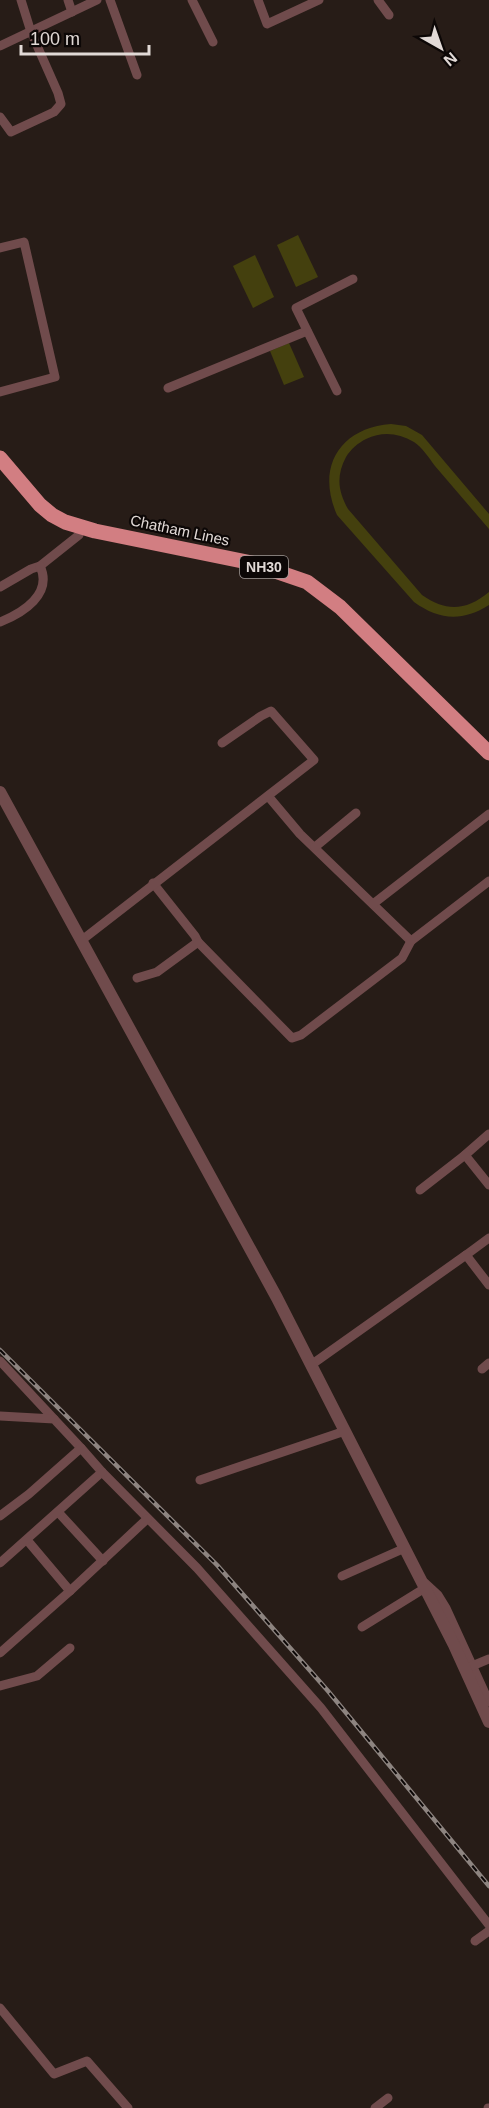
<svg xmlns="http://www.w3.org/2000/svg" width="489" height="2108" font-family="Arial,sans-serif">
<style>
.pitch{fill:#44400e}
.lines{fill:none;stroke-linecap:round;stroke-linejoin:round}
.minor{stroke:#704b4c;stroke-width:9}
.tertiary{stroke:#704b4c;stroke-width:12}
.trunk{stroke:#d27e82;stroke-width:15}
.rail-casing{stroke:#8d8480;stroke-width:4.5}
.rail{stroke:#0c0706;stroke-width:2;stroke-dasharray:7;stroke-linecap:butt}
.labels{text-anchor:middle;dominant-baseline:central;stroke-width:4.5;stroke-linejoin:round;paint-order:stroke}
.shield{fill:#0c0706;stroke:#a19a98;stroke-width:1.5}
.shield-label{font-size:14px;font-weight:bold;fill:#e1d9d6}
.street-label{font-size:15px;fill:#e1d9d6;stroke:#0c0706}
</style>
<rect width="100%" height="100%" fill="#271c17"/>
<g class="pitch">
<path d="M 298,235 L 318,277 L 296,287 L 277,245 Z"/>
<path d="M 255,255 L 274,297 L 253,308 L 233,266 Z"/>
<path d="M 289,343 L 304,377 L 284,385 L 270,351 Z"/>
<path d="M 391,424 L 406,426 L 422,435 L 489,514 L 489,529 C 471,508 453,487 435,466 C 429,458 422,447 414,442 C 398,433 383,431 366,439 C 358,443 351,449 346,457 C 336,476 338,491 348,509 L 422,595 C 446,612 466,611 489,592 L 489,605 C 462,622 439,620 414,602 L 337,515 C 316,468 339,428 391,424 Z"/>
</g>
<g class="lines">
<g class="minor">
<path d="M 68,0 L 72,12"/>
<path d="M 110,0 L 137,75"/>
<path d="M 192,0 L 213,42"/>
<path d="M 258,0 L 267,24 L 319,0"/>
<path d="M 378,0 L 389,15"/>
<path d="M 0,46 L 97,0"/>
<path d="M 0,117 L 11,132 L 54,112 L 61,104 L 58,93 L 31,32 L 21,0"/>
<path d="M 0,248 L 24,242 L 55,377 L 0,392"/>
<path d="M 168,388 L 307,331"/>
<path d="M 337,391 L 296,308 L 353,279"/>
<path d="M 0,587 L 31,569 L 40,566 L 79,535"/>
<path d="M 0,622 C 23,613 53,594 40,566"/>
<path d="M 268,796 L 300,834 L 411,941"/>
<path d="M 315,847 L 356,813"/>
<path d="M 153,883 L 195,936 L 198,942 L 292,1038 L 301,1035 L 402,958 L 411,941 L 489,881"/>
<path d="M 373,904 L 489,814"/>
<path d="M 82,940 L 314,760 L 271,711 L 261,716 L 222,743"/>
<path d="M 137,978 L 157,972 L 198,942"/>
<path d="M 489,1134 L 465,1155 L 489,1185"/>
<path d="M 420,1190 L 465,1155"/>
<path d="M 466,1255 L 489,1238"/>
<path d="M 0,1361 L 54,1419"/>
<path d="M 311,1365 L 466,1255 L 489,1285"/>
<path d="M 482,1369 L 489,1363"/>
<path d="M 0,1416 L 54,1419 L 81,1448"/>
<path d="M 200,1480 L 345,1431"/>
<path d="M 58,1512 L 103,1561"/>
<path d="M 0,1516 L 29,1494 L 81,1448 L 102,1472 L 197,1568 L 321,1708 L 489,1925"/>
<path d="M 27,1540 L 70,1591"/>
<path d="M 0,1563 L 102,1472"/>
<path d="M 342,1576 L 405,1548"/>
<path d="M 425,1583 L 438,1595 L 446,1608 L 489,1702"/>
<path d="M 362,1627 L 425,1588"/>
<path d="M 0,1653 L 70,1591 L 147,1519"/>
<path d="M 472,1666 L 489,1659"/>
<path d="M 0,1686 L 37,1676 L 70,1648"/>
<path d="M 475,1941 L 489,1931"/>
<path d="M 0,2008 L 54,2074 L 87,2061 L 128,2108"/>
<path d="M 375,2108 L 388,2098"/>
<path d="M 488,2108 L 489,2108"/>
</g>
<path class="tertiary" d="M 0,792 L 277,1298 L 454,1645 L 489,1722"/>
<path class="trunk" d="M 0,458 L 40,505 L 52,515 L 65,522 L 95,531 L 252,563 L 307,582 L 340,607 L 489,753"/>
<defs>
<path id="rail" d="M 0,1350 L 217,1565 L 328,1691 L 489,1886"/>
</defs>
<use href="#rail" class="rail-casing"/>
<use href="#rail" class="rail"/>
</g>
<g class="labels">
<rect class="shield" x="240" y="556" width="48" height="22" rx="4.5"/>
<g class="shield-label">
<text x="264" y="567">NH30</text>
</g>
<g class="street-label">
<text transform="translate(180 530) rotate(12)">Chatham Lines</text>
</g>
</g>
<g transform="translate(441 48) rotate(140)" stroke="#0c0706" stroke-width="4.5" paint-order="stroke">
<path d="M0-4.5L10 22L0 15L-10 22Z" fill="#e1d9d6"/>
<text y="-9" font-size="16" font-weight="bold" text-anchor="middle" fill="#e1d9d6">N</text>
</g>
<path d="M21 45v9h128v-9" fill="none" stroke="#e1d9d6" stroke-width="3"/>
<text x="30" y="45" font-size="18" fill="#e1d9d6" stroke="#0c0706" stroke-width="4.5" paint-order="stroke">100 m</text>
</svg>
